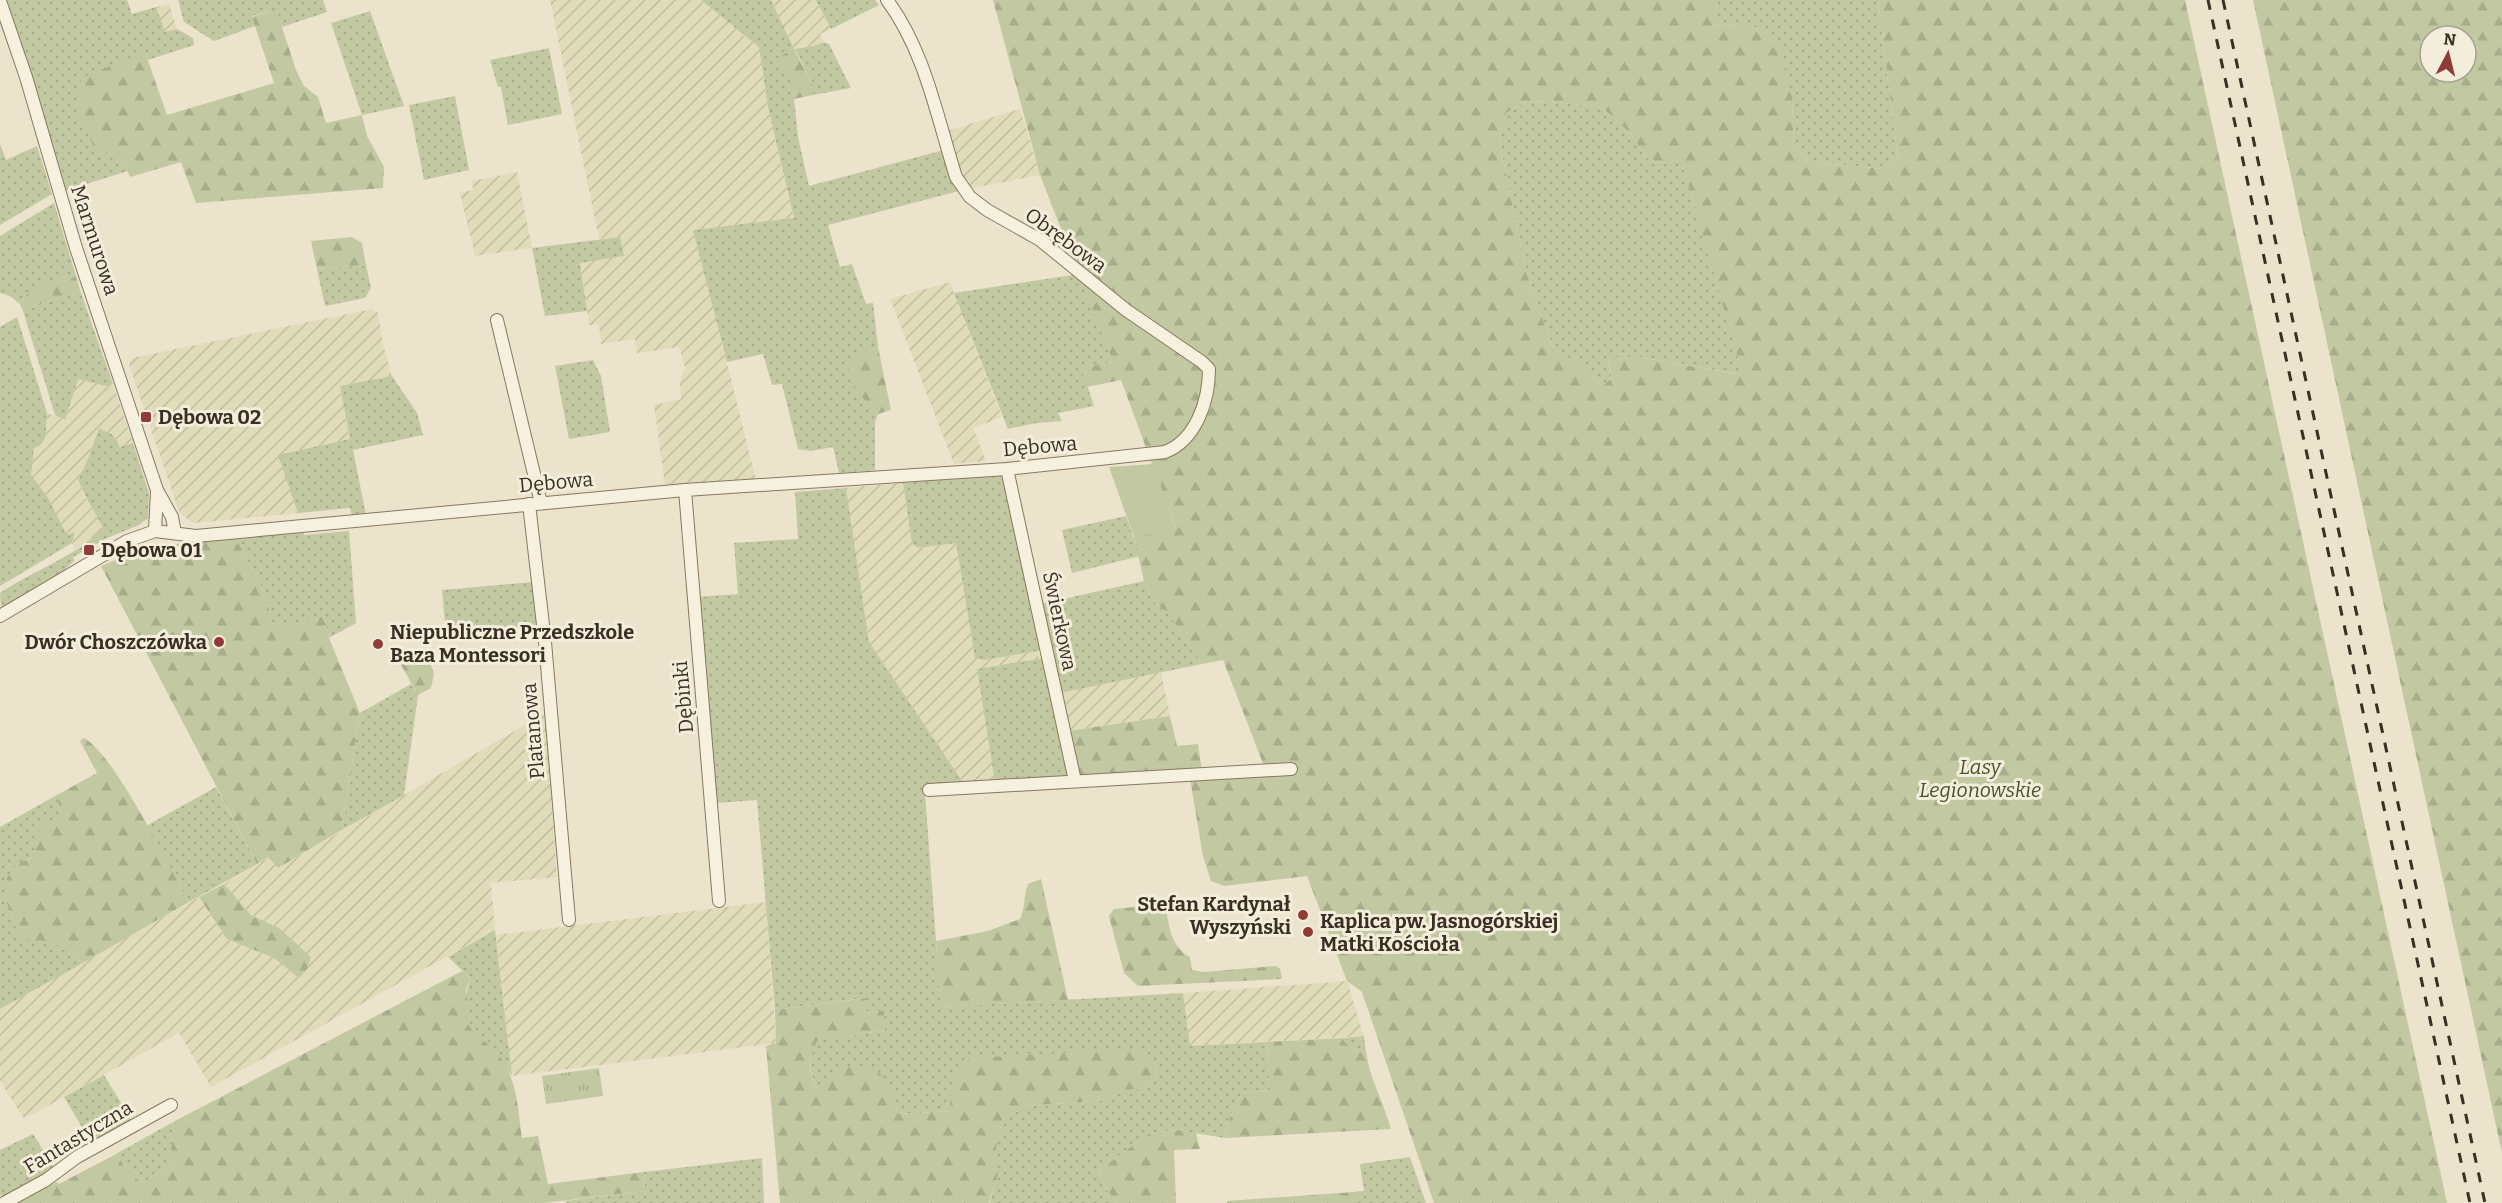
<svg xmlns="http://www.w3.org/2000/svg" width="2502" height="1203" font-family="Bitter,serif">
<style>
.farmland{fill:url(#farmland-furrows)}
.grass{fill:url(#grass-dots)}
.forest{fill:url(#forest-firs);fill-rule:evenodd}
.park{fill:url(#park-tufts)}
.garden{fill:#c2c8a1}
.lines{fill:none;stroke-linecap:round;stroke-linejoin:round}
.minor-casing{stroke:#877761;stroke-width:14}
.minor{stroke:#f6f0df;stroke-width:12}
.rail{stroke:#392f23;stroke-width:3;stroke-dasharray:10 10;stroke-linecap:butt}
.poi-dot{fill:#903b38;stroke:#f3eddb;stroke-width:2}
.labels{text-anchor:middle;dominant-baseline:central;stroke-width:6;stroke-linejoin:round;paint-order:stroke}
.street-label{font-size:20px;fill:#392f23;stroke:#f3eddb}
.poi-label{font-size:20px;font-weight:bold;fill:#392f23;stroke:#f3eddb;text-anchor:start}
.park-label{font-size:20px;font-style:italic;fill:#47532c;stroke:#f3eddb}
</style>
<defs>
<pattern id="farmland-furrows" width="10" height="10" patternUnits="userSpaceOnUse" patternTransform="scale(1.5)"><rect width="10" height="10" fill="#e0dcba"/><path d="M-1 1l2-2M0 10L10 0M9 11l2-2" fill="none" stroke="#c1bda0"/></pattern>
<pattern id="grass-dots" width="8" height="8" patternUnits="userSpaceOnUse" patternTransform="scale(1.5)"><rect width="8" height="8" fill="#c2c8a1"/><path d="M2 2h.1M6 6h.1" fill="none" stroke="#a7ac8a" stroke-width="1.8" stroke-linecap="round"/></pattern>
<pattern id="forest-firs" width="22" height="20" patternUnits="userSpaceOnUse" patternTransform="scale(1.5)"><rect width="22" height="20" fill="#c2c8a1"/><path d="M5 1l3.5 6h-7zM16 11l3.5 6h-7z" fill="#a7ac8a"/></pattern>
<pattern id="park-tufts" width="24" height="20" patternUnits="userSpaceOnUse" patternTransform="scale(1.5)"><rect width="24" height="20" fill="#c2c8a1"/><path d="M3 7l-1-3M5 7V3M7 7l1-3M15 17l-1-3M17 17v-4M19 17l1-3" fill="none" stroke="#a7ac8a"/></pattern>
</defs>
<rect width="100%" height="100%" fill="#ebe3cc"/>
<g class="farmland">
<path d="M 550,0 L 701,0 L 759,47 L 768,107 L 794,219 L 694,230 L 756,480 L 665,485 L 654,405 L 681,399 L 680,381 L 683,371 L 686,370 L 679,347 L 637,353 L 635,339 L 601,344 L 599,324 L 589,325 L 580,262 L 624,256 L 620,237 L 599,239 Z"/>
<path d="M 771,0 L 816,0 L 831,29 L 820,34 L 824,42 L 814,46 L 794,49 Z"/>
<path d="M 169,4 L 177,29 L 164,33 L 156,7 Z"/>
<path d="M 1020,109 L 1040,175 L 968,189 L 946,131 Z"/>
<path d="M 517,172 L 532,248 L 475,256 L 460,193 L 473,190 L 472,181 Z"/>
<path d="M 950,282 L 1002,417 L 973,428 L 986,461 L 954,464 L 890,299 Z"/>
<path d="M 372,309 L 378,313 L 383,345 L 392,376 L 340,386 L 350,439 L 279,455 L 298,513 L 194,523 L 180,514 L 129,365 L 132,358 Z"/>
<path d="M 78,379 L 106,386 L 113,384 L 133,443 L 119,447 L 99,428 L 88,459 L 78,480 L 85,498 L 91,502 L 103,528 L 98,535 L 75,549 L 72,543 L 74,532 L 67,536 L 47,496 L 31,475 L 31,465 L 34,448 L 43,444 L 46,439 L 44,427 L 47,413 L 65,420 Z"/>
<path d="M 903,483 L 912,544 L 919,548 L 956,543 L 975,658 L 984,660 L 1038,651 L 1039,659 L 977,669 L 995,782 L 964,784 L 869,642 L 846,488 Z"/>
<path d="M 1161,672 L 1170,716 L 1068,731 L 1060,693 Z"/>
<path d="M 546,713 L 557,877 L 491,883 L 495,930 L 211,1087 L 179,1033 L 24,1119 L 0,1081 L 0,1009 L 199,897 L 227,939 L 274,958 L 300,978 L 279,928 L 251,915 L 224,884 L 269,857 L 278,868 Z"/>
<path d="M 766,902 L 776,1043 L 512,1076 L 496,935 Z"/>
<path d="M 1347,981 L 1364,1036 L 1190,1046 L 1183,993 Z"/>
</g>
<g class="grass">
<path d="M 5,0 L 127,0 L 132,14 L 156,7 L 165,32 L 177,29 L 193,38 L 194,45 L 148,60 L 145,53 L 86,129 L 94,140 L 94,153 L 115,154 L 124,162 L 128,171 L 64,191 L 38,97 Z"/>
<path d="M 178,0 L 323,0 L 327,12 L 282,27 L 276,9 L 252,16 L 255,26 L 214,41 L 184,22 Z"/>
<path d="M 701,0 L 771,0 L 794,49 L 814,46 L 824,42 L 829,44 L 851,88 L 813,95 L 813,85 L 795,49 L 788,70 L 792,79 L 798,137 L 809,186 L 944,150 L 959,191 L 828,225 L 840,267 L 852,264 L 866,304 L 873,303 L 878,347 L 861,353 L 857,390 L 878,414 L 875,422 L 875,470 L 839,473 L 833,447 L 811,451 L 798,449 L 782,384 L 772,385 L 763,354 L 727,362 L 693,230 L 794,218 L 768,107 L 759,47 Z"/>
<path d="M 816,0 L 875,0 L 879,5 L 831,29 Z"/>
<path d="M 1718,0 L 1878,0 L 1898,158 L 1884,169 L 1811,162 L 1794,146 L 1792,97 L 1761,28 L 1713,24 Z"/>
<path d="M 370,11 L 404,106 L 362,115 L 331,23 Z"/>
<path d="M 549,48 L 562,114 L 508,125 L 501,87 L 498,87 L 490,60 Z"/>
<path d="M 455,96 L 469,170 L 424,180 L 409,105 Z"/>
<path d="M 1549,101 L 1603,108 L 1631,134 L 1646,158 L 1664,164 L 1681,159 L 1744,375 L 1638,357 L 1608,358 L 1612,377 L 1603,386 L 1590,377 L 1575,362 L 1553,348 L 1526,272 L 1499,139 L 1506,113 L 1527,102 Z"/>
<path d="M 0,144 L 6,160 L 37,146 L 52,194 L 0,225 Z"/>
<path d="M 54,203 L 76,276 L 66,282 L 64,277 L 23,298 L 20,304 L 10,296 L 0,293 L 0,236 Z"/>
<path d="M 620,237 L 624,256 L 580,263 L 587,311 L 545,316 L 532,248 Z"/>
<path d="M 366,265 L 371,288 L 365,298 L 325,306 L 317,269 Z"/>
<path d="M 1073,275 L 1081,279 L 1113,362 L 1081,367 L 1094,406 L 1058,413 L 1062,421 L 1036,423 L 1008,429 L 954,293 Z"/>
<path d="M 80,290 L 113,384 L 106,386 L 78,379 L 65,420 L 55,415 L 23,311 Z"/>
<path d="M 17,317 L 47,413 C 44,428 51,443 34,448 L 31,475 L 47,496 L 67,535 L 75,532 L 72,543 L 0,586 L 0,327 Z"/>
<path d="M 593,360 L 601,376 L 610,432 L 569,439 L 555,366 Z"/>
<path d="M 392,376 L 417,413 L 423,435 L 353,450 L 366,515 L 352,516 L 350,508 L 298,513 L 278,455 L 350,439 L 340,386 Z"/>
<path d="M 99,428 L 113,435 L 120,447 L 133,443 L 149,493 L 148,518 L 139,525 L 107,538 L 73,557 L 74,561 L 60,574 L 7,606 L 1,606 L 0,593 C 27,574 84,552 103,528 C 95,511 85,498 78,480 L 88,459 Z"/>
<path d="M 998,473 L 1005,478 L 1040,648 L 1038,651 L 984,660 L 975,658 L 956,543 L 918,548 L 912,544 L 903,483 Z"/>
<path d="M 846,488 L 869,642 L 964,784 L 925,794 L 941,1007 L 1183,993 L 1190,1046 L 1267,1042 L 1270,1091 L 1242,1093 L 1226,1126 L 1225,1138 L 1177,1130 L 1150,1133 L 1098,1171 L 1105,1188 L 1117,1203 L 990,1203 L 997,1173 L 995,1154 L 1002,1120 L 1026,1106 L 1107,1100 L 1122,1090 L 1139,1089 L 1150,1085 L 1157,1073 L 1154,1062 L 950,1111 L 898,1114 L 893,1094 L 817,1088 C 808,1070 809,1059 816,1041 L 885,1030 L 883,1011 L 860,1011 L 865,998 L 775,1010 L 757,800 L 716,803 L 697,597 L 738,594 L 734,543 L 798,539 L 795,492 Z"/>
<path d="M 1126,516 L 1140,556 L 1072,573 L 1062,530 Z"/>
<path d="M 303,530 L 304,535 L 349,531 L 356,623 L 329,638 L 324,615 C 306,622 291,630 272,623 L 265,593 L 235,537 Z"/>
<path d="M 1144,581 L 1155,603 L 1169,614 L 1202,664 L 1060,693 L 1041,604 Z"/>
<path d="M 533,582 L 538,626 L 446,634 L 442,590 Z"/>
<path d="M 1043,658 L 1070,774 L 1067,779 L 995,782 L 977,669 Z"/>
<path d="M 411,684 L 418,695 L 404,795 L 342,830 L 360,713 Z"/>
<path d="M 216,787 L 257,864 L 189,902 L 146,826 Z"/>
<path d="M 57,795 L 61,819 L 38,855 L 26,860 L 6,902 L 16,923 L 53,944 L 69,947 L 81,964 L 0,1009 L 0,827 Z"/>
<path d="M 495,930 L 512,1076 L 494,1050 L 474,1034 L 464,1019 C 469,1003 464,993 471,979 L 448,957 Z"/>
<path d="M 1364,1036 L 1366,1052 C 1354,1051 1349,1048 1342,1038 Z"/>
<path d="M 104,1075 L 132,1121 L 92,1144 L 64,1097 Z"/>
<path d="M 173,1122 L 170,1166 L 144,1182 L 132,1177 L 116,1154 Z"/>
<path d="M 33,1134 L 53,1166 L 41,1179 L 3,1198 L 0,1194 L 0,1150 Z"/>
<path d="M 1410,1157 L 1426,1203 L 1354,1203 L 1353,1192 L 1364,1191 L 1360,1164 Z"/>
<path d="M 762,1158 L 764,1203 L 567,1203 L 565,1201 L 645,1191 L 644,1172 Z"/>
</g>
<g class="forest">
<path d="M 993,0 L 1718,0 L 1713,24 L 1761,28 L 1779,45 L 1792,97 L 1794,146 L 1811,162 L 1884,169 L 1898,158 L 1878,0 L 2185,0 L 2447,1203 L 1434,1203 L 1362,992 L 1347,981 L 1307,876 L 1224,886 L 1211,881 L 1203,856 L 1190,779 L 1267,774 L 1223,660 L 1202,664 L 1169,614 L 1155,603 L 1144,581 L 1134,537 L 1176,529 L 1121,380 L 1087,387 L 1080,367 L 1113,362 L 1040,175 ZM 1549,101 L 1603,108 L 1631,134 L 1646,158 L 1664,164 L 1681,159 L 1743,375 L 1638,357 L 1608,357 L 1612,377 L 1603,386 L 1590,377 L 1575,362 L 1553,348 L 1526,272 L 1499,139 L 1506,113 L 1527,102 Z"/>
<path d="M 2253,0 L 2502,0 L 2502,1153 ZM 2430,36 L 2466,36 L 2466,72 L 2430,72 Z"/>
<path d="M 276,9 L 296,70 L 304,86 L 318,97 L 326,123 L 362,115 L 367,136 L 384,167 L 383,188 L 196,203 L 181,162 L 130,177 L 124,162 L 115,154 L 94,153 C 93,135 85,133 80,118 C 76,106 80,90 81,78 L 145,52 L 167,115 L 274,83 L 252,17 Z"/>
<path d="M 794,49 L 813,85 L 813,95 L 794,99 C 792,76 792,73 773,60 Z"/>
<path d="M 352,237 L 362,243 L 366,265 L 317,269 L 311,241 Z"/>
<path d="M 76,276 L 80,290 L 23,311 L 20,304 C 27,288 50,283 64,277 L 66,282 Z"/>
<path d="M 878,347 L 891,410 L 878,414 C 868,404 840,376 851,360 C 857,353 869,350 878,347 Z"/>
<path d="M 235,537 L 265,593 L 272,623 C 291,630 306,622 324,615 L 329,638 L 360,713 L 342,830 L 278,868 L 268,857 L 257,864 L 101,566 C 146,546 187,542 235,537 Z"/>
<path d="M 426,650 L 434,674 L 431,688 L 418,695 L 401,665 Z"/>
<path d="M 1170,716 L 1177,746 L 1198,744 L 1202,771 L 1081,778 L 1077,775 L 1068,731 Z"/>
<path d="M 84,738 C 115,755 169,867 189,902 L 81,964 L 69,947 L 32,941 L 15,935 L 16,923 L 6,902 L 7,878 L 16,865 L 37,855 L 33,838 L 45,823 L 61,819 L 57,795 L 97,773 L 80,741 Z"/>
<path d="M 1041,879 L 1068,1000 L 941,1007 L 936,941 L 988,931 L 1020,919 C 1026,907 1023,896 1028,884 Z"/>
<path d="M 224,884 L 251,915 L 279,928 L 311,957 L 307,969 L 299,978 L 274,958 L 227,939 L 199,897 Z"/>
<path d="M 1165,904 C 1169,924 1170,947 1190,957 L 1192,970 L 1203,972 L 1276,966 L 1280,969 L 1282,979 L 1138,986 L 1124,973 L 1109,916 L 1114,909 Z"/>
<path d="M 462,971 L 471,979 L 466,989 L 468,1005 L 465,1019 C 475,1037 480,1036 493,1049 C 518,1074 517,1106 522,1138 L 538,1136 L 548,1184 L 644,1172 L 645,1191 L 544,1203 L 17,1203 L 57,1182 L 59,1184 L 116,1154 L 132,1177 L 144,1182 L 170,1166 L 173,1122 Z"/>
<path d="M 866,998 L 860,1011 L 884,1011 L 885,1030 L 817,1041 C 809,1059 807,1071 817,1088 L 841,1067 L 870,1066 L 877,1069 L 884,1079 L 893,1094 L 898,1114 L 950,1111 C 950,1086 952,1077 970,1058 L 1144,1049 L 1154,1062 L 1157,1073 L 1150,1085 L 1139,1089 L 1122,1090 L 1107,1100 L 1026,1106 L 1002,1120 L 995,1154 L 998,1173 L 989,1203 L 780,1203 L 766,1046 L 776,1043 L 775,1010 Z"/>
<path d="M 1342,1038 C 1349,1048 1354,1051 1366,1052 C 1370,1080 1384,1103 1391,1129 L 1225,1138 L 1226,1126 L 1242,1093 L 1270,1091 L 1267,1042 Z"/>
<path d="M 1177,1130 L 1196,1133 L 1200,1149 L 1174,1150 L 1176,1203 L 1117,1203 L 1105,1188 L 1098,1171 L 1150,1133 Z"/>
<path d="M 1353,1192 L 1354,1203 L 1227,1203 L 1227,1201 Z"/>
</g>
<path class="park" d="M 599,1068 L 603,1096 L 546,1104 L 542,1076 Z"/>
<path class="garden" d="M 1153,464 L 1176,530 L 1134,537 L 1109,467 Z"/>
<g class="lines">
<defs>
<g id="minor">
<path d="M 0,1 L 26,77 L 76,248 L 157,490 L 172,517 L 175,533"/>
<path d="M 497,320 L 541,503"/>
<path d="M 1007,469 L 1075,781"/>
<path d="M 685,490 L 719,901"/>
<path d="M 529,504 L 545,642 L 569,920"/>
<path d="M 155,531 L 157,491"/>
<path d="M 0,616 L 127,541 L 155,531 L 196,536 L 685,490 L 1007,469 L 1165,452 C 1196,440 1209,401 1209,369 L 1202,362 L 1126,310 L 1040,240 L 987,210 L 970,197 L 956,177 C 937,117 925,51 887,0"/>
<path d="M 929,790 L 1291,769"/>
<path d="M 4,1203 L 46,1180 L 77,1157 L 171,1105"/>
</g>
</defs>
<use href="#minor" class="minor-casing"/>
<use href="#minor" class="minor"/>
<g class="rail">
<path d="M 2208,0 L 2470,1203"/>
<path d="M 2223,0 L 2485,1203"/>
</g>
</g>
<g class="poi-dot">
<rect x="140" y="411" width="12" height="12" rx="3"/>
<rect x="83" y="544" width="12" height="12" rx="3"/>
<circle cx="219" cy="642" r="6"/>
<circle cx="378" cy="644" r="6"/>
<circle cx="1303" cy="915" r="6"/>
<circle cx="1308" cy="932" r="6"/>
</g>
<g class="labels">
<g class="street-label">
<text transform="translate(95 240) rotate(72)">Marmurowa</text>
<text transform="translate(1066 240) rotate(36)">Obrębowa</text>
<text transform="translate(1040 446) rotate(-5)">Dębowa</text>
<text transform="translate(556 482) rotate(-5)">Dębowa</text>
<text transform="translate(1060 621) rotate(78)">Świerkowa</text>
<text transform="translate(683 697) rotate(-95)">Dębinki</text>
<text transform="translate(533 731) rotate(-95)">Platanowa</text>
<text transform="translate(78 1137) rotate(-31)">Fantastyczna</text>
</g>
<g class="poi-label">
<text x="158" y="417">Dębowa 02</text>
<text x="101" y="550">Dębowa 01</text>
<text x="390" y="632">Niepubliczne Przedszkole<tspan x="390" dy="23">Baza Montessori</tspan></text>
<text x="207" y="642" text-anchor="end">Dwór Choszczówka</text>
<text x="1291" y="904" text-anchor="end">Stefan Kardynał<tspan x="1291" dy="23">Wyszyński</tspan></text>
<text x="1320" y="921">Kaplica pw. Jasnogórskiej<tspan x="1320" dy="23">Matki Kościoła</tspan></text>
</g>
<g class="park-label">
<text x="1980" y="767">Lasy<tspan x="1980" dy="23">Legionowskie</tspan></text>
</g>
</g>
<g transform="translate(2448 54) rotate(7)"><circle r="28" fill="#f3eddb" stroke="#a9a191" stroke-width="1.5"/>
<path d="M0-4.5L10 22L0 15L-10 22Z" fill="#903b38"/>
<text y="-9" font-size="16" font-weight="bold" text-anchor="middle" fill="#392f23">N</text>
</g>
</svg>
